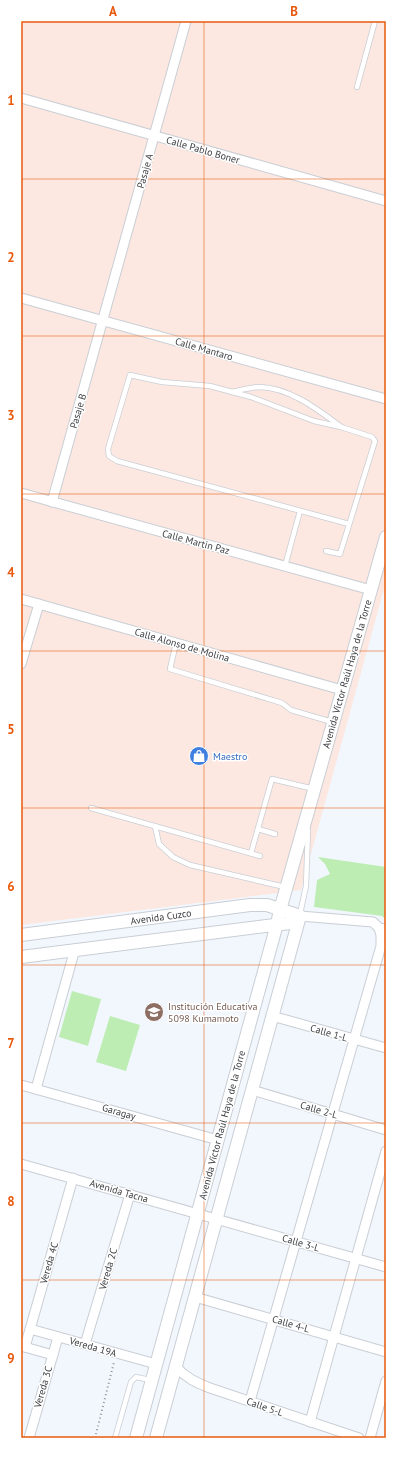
<svg xmlns="http://www.w3.org/2000/svg" width="407" height="1459" font-family="'PT Sans',sans-serif">
<style>
.industrial{fill:#fce8e0}
.green{fill:#beedb4}
.lines{fill:none;stroke-linecap:round;stroke-linejoin:round}
.lane-casing{stroke:#c9ced5;stroke-width:6}
.street-casing{stroke:#c9ced5;stroke-width:11}
.secondary-casing{stroke:#c9ced5;stroke-width:14}
.path{stroke:#8e9196;stroke-width:2;stroke-dasharray:1 3;stroke-linecap:butt}
.lane{stroke:#fff;stroke-width:4.5}
.street{stroke:#fff;stroke-width:9}
.secondary{stroke:#fff;stroke-width:12}
.grid{fill:none;stroke:#e8590c;stroke-width:1;stroke-opacity:0.55}
.labels{text-anchor:middle;dominant-baseline:central;stroke-width:3;stroke-linejoin:round;paint-order:stroke}
.street-label{font-size:10px;fill:#3b3d40;stroke:#fff}
.shop-label{font-size:10px;fill:#366cbe;stroke:#fff;text-anchor:start}
.education-label{font-size:10px;fill:#785e54;stroke:#fff;text-anchor:start}
.neatline{fill:none;stroke:#e8590c;stroke-width:1.5}
.grid-label{font-size:13px;text-anchor:middle;font-weight:bold;fill:#e8590c}
</style>
<rect width="100%" height="100%" fill="#f2f7fe"/>
<path class="industrial" d="M 21,21 L 386,21 L 386,582 L 301,890 L 21,925 Z"/>
<g class="green">
<path d="M 318,857 L 386,867 L 386,920 L 382,916 L 314,907 L 317,880 L 330,874 L 325,864 Z"/>
<path d="M 72,991 L 101,999 L 88,1046 L 59,1037 Z"/>
<path d="M 110,1016 L 140,1025 L 126,1071 L 96,1062 Z"/>
</g>
<g class="lines">
<defs>
<g id="lane">
<path d="M 357,87 L 375,21"/>
<path d="M 232,392 C 241,390 251,387 260,387 C 290,388 317,409 340,426"/>
<path d="M 326,551 L 340,554 L 375,441 L 372,437 L 341,427 L 314,421 L 251,397 L 210,386 L 162,382 L 130,375 L 108,449 L 109,456 L 117,461 L 349,524"/>
<path d="M 285,566 L 300,511"/>
<path d="M 176,643 L 170,669 L 282,703 L 291,710 L 332,722"/>
<path d="M 91,808 L 260,856"/>
<path d="M 155,826 L 159,844 L 173,857 L 190,865 L 285,887"/>
<path d="M 258,829 L 275,834"/>
<path d="M 251,853 L 272,779 L 314,789"/>
<path d="M 300,914 L 306,886 L 308,830"/>
<path d="M 115,1438 L 131,1382 L 136,1377 L 150,1380"/>
</g>
<g id="street">
<path d="M 21,98 L 386,201"/>
<path d="M 21,298 L 386,399"/>
<path d="M 21,493 L 371,590"/>
<path d="M 52,502 L 186,21"/>
<path d="M 21,599 L 342,690"/>
<path d="M 21,664 L 39,604"/>
<path d="M 300,916 L 373,922 L 379,928 L 385,929"/>
<path d="M 272,1016 L 386,1048"/>
<path d="M 21,1085 L 218,1140"/>
<path d="M 36,1089 L 75,949"/>
<path d="M 252,1090 L 386,1130"/>
<path d="M 21,1164 L 386,1267"/>
<path d="M 195,1297 L 386,1352"/>
<path d="M 30,1329 L 156,1364"/>
<path d="M 85,1344 L 130,1194"/>
<path d="M 21,1346 L 53,1355"/>
<path d="M 25,1347 L 73,1178"/>
<path d="M 176,1367 C 186,1378 197,1383 210,1388 L 359,1438"/>
<path d="M 250,1401 L 381,946 L 381,935 L 379,928"/>
<path d="M 310,1422 L 386,1151"/>
<path d="M 29,1438 L 58,1337"/>
<path d="M 370,1438 L 386,1381"/>
</g>
<g id="secondary">
<path d="M 21,935 L 250,905 L 267,905 L 300,916 L 156,1438"/>
<path d="M 21,957 L 298,922"/>
<path d="M 136,1438 L 277,924 L 280,910 L 386,537"/>
</g>
</defs>
<use href="#lane" class="lane-casing"/>
<use href="#street" class="street-casing"/>
<use href="#secondary" class="secondary-casing"/>
<path class="path" d="M 95,1438 L 114,1362"/>
<use href="#lane" class="lane"/>
<use href="#street" class="street"/>
<use href="#secondary" class="secondary"/>
</g>
<path class="grid" d="M 204,21 L 204,1438M 21,179 L 386,179M 21,336 L 386,336M 21,494 L 386,494M 21,651 L 386,651M 21,808 L 386,808M 21,965 L 386,965M 21,1123 L 386,1123M 21,1280 L 386,1280"/>
<defs>
<symbol id="shop-disc" viewBox="-11 -11 22 22"><circle r="9.5" fill="#3f7fe0" stroke="#fff"/><path d="M-5-2.5h2.3a2.7 3.5 0 0 1 5.4 0H5L5.5 6h-11ZM-1.5-2.5h3a1.5 2.3 0 0 0-3 0Z" fill="#fff"/></symbol>
<symbol id="school-disc" viewBox="-11 -11 22 22"><circle r="9.5" fill="#8d6e63" stroke="#fff"/><path d="M0-5L7-2L0 1L-7-2ZM-4 1L0 2.5L4 1V4Q0 6-4 4Z" fill="#fff"/></symbol>
</defs>
<g fill-rule="evenodd">
<use href="#shop-disc" x="188" y="745" width="22" height="22"/>
<use href="#school-disc" x="143" y="1001" width="22" height="22"/>
</g>
<g class="labels">
<g class="street-label">
<text transform="translate(203 150) rotate(16)">Calle Pablo Boner</text>
<text transform="translate(145 171) rotate(-74)">Pasaje A</text>
<text transform="translate(204 349) rotate(16)">Calle Mantaro</text>
<text transform="translate(78 411) rotate(-74)">Pasaje B</text>
<text transform="translate(196 542) rotate(15)">Calle Martin Paz</text>
<text transform="translate(182 645) rotate(16)">Calle Alonso de Molina</text>
<text transform="translate(347 674) rotate(-74)">Avenida Víctor Raúl Haya de la Torre</text>
<text transform="translate(161 917) rotate(-8)">Avenida Cuzco</text>
<text transform="translate(329 1033) rotate(16)">Calle 1-L</text>
<text transform="translate(319 1110) rotate(16)">Calle 2-L</text>
<text transform="translate(119 1112) rotate(16)">Garagay</text>
<text transform="translate(222 1125) rotate(-75)">Avenida Víctor Raúl Haya de la Torre</text>
<text transform="translate(119 1191) rotate(16)">Avenida Tacna</text>
<text transform="translate(301 1243) rotate(16)">Calle 3-L</text>
<text transform="translate(49 1263) rotate(-74)">Vereda 4C</text>
<text transform="translate(108 1269) rotate(-74)">Vereda 2C</text>
<text transform="translate(291 1324) rotate(16)">Calle 4-L</text>
<text transform="translate(93 1347) rotate(16)">Vereda 19A</text>
<text transform="translate(43 1387) rotate(-74)">Vereda 3C</text>
<text transform="translate(265 1407) rotate(19)">Calle 5-L</text>
</g>
<g class="shop-label">
<text x="213" y="756">Maestro</text>
</g>
<g class="education-label">
<text x="168" y="1006">Institución Educativa<tspan x="168" dy="12">5098 Kumamoto</tspan></text>
</g>
</g>
<rect width="407" height="1459" fill="none" stroke="#ffffff" stroke-width="44"/>
<rect x="22" y="22" width="363" height="1415" class="neatline"/>
<g class="grid-label">
<text x="113" y="16">A</text>
<text x="294" y="16">B</text>
<text x="11" y="105">1</text>
<text x="11" y="262">2</text>
<text x="11" y="420">3</text>
<text x="11" y="577">4</text>
<text x="11" y="734">5</text>
<text x="11" y="891">6</text>
<text x="11" y="1048">7</text>
<text x="11" y="1206">8</text>
<text x="11" y="1363">9</text>
</g>
</svg>
